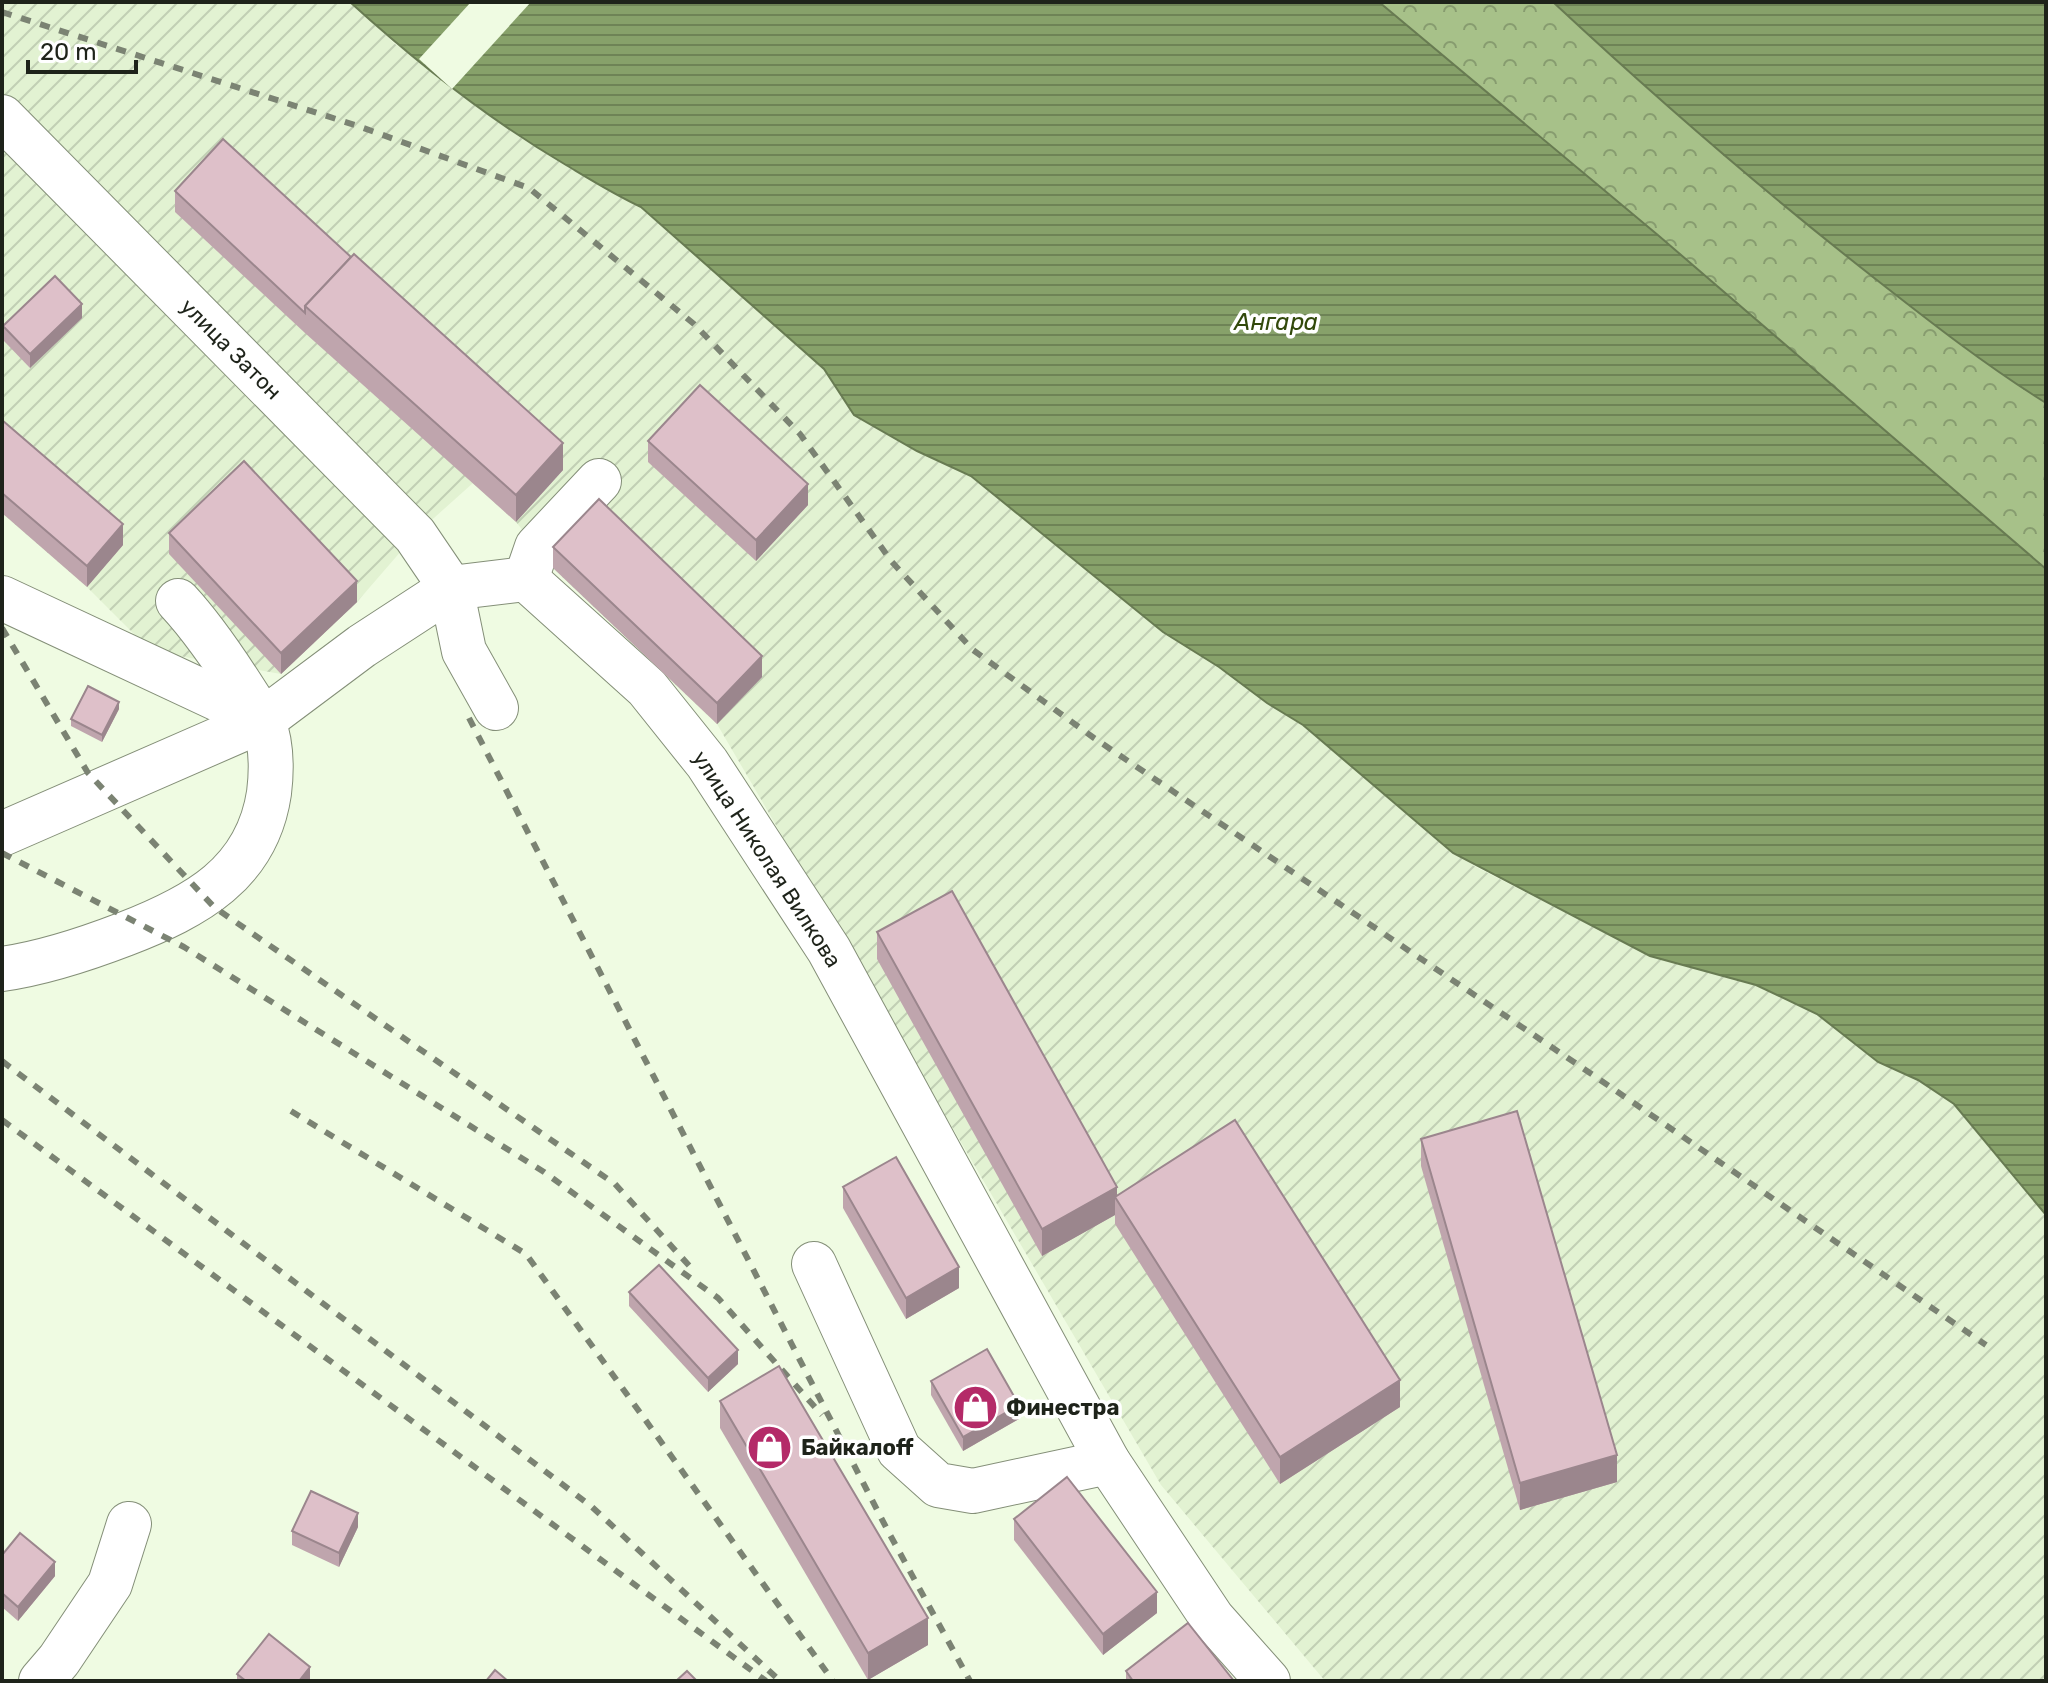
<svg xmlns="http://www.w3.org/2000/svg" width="2048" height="1683" font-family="Rubik,sans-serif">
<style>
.industrial{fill:url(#industrial-furrows)}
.forest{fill:url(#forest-crowns)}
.water{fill:url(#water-rules);stroke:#687b52;stroke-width:2}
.pier{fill:#effbe2}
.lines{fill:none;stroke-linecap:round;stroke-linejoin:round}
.minor-casing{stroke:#848f78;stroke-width:46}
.minor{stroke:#fff;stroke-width:44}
.rail{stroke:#7b8373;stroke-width:6;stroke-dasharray:10 10;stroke-linecap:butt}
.wall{fill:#bfa5ad}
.shaded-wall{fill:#9b868d}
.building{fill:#dec0c9;stroke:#9b868d;stroke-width:2}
.labels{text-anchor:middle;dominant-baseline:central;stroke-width:7;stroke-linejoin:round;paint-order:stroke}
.street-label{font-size:22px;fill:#1e231a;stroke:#fff}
.poi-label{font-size:22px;font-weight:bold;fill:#1e231a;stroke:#fff;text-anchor:start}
.water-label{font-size:24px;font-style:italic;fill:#32490b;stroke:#fff}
</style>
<defs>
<pattern id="industrial-furrows" width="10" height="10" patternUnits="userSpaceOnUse" patternTransform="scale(2)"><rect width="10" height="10" fill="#e2f2d2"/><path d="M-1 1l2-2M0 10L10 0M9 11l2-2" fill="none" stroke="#c1cfb4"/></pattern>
<pattern id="forest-crowns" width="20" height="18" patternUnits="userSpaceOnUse" patternTransform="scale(2)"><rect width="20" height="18" fill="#a7c189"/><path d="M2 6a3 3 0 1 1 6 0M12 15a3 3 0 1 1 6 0" fill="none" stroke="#879c6f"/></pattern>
<pattern id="water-rules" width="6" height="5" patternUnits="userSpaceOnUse" patternTransform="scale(2)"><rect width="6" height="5" fill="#87a16a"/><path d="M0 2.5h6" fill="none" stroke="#6e8356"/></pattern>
</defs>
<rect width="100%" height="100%" fill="#effbe2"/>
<path class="industrial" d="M 2,2 L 350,2 L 395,44 L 419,59 L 452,89 L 524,140 L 623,199 L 641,207 L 824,369 L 854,415 L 917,451 L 971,476 L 1163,632 L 1219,667 L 1267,703 L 1303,725 L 1347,760 L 1394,804 L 1474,866 L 1650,956 L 1756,985 L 1817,1014 L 1878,1062 L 1918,1080 L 1954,1104 L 2046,1215 L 2046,1681 L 1325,1681 L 1161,1485 L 717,724 L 553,568 L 516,522 L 473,483 L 415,535 L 357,602 L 281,674 L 151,651 L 87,587 L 2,513 Z"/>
<path class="forest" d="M 1379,2 L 1553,2 C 1659,98 1765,193 1878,281 C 1933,324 1987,366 2046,403 L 2046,569 L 1659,236 Z"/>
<g class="water">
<path d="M 350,2 L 1379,2 L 1659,236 L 2046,569 L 2046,1215 L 1954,1104 L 1918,1080 L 1878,1062 L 1817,1014 L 1756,985 L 1650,956 L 1453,853 L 1303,725 L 1267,703 L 1219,667 L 1163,632 L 971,476 L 917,451 L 854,415 L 824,369 L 641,207 C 615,195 591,180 566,165 C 488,119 417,63 350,2 Z"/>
<path d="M 1553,2 L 2046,2 L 2046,403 C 1985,365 1929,321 1873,277 C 1762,190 1656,98 1553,2 Z"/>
</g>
<path class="pier" d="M 471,2 L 531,2 L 452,89 L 419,59 Z"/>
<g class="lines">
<defs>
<g id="minor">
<path d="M 2,117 L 415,535 L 451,588 L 464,651 L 496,708"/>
<path d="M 526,579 L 537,547 L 599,481"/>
<path d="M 2,598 L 263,720 L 362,646 L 451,588 L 526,579 L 647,688 L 707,763 L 829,950 L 1108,1462 L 1212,1618 L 1268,1681"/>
<path d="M 2,834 L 263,720"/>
<path d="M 2,969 C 44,963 86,949 125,934 C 195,907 257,874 269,793 C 272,769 272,744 263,721 C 259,712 252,703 247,695 C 226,662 204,629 178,601"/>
<path d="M 814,1264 L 899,1450 L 938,1485 L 973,1491 L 1108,1462"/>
<path d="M 41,1681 L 59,1660 L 110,1584 L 129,1524"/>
</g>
</defs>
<use href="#minor" class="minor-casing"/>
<use href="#minor" class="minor"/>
<g class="rail">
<path d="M 2,12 L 358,126 L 529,188 L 694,324 L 800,434 L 892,562 L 973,650 L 1094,738 L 1593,1075 L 1986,1345"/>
<path d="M 2,628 L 88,773 L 214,907 L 615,1184 L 694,1271"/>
<path d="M 469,718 L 889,1533 L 970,1681"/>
<path d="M 2,853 L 184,947 L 544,1172 L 718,1298 L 822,1415"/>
<path d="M 2,1061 L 591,1506 L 780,1681"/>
<path d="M 291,1111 L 526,1254 L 833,1681"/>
<path d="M 2,1120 L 766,1681"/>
</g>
</g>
<g class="wall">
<path d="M 175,191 L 563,470 L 516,522 L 305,333 L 175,212 Z"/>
<path d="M 82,318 L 30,368 L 3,340 L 3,326 Z"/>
<path d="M 2,420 L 123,545 L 87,587 L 2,513 Z"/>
<path d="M 648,441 L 808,505 L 756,561 L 648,462 Z"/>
<path d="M 169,533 L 357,602 L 281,674 L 169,554 Z"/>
<path d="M 553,547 L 762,677 L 717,724 L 553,568 Z"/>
<path d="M 119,709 L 102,742 L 71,726 L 71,719 Z"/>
<path d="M 877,932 L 1117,1196 L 1400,1407 L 1280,1484 L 1115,1224 L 1115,1215 L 1042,1256 L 877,959 Z"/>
<path d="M 1421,1139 L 1617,1482 L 1520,1510 L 1421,1166 Z"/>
<path d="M 843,1187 L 959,1288 L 906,1319 L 843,1208 Z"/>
<path d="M 629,1292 L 738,1364 L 708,1392 L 629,1306 Z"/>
<path d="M 931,1381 L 1019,1419 L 963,1451 L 931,1395 Z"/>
<path d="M 720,1401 L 928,1645 L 868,1680 L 720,1428 Z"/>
<path d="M 1014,1519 L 1157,1613 L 1103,1655 L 1014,1540 Z"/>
<path d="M 358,1527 L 339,1567 L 292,1545 L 292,1531 Z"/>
<path d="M 2,1555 L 55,1576 L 18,1621 L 2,1607 Z"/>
<path d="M 1126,1671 L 1234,1681 L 1126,1681 Z"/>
<path d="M 237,1674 L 310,1681 L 237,1681 Z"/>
</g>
<g class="shaded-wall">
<path d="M 82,304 L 82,318 L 30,368 L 30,354 Z"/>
<path d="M 563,443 L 563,470 L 516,522 L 516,495 Z"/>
<path d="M 808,484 L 808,505 L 756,561 L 756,540 Z"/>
<path d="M 123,524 L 123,545 L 87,587 L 87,566 Z"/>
<path d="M 357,581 L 357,602 L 281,674 L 281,653 Z"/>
<path d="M 762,656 L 762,677 L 717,724 L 717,703 Z"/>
<path d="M 119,702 L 119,709 L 102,742 L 102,735 Z"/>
<path d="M 1117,1187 L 1117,1200 L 1115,1197 L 1115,1215 L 1042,1256 L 1042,1229 Z"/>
<path d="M 959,1267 L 959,1288 L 906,1319 L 906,1298 Z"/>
<path d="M 738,1350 L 738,1364 L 708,1392 L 708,1378 Z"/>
<path d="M 1400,1380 L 1400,1407 L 1280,1484 L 1280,1457 Z"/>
<path d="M 1019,1405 L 1019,1419 L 963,1451 L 963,1437 Z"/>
<path d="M 1617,1455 L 1617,1482 L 1520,1510 L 1520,1483 Z"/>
<path d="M 358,1513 L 358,1527 L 339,1567 L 339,1553 Z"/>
<path d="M 55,1562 L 55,1576 L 18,1621 L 18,1607 Z"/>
<path d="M 1157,1592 L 1157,1613 L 1103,1655 L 1103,1634 Z"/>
<path d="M 928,1618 L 928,1645 L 868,1680 L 868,1653 Z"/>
<path d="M 310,1667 L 310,1681 L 299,1681 Z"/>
</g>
<g class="building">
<path d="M 223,139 L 351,257 L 305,306 L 305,313 L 175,191 Z"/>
<path d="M 354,254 L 563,443 L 516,495 L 305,306 Z"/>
<path d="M 55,276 L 82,304 L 30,354 L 3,326 Z"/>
<path d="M 700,385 L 808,484 L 756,540 L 648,441 Z"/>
<path d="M 2,420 L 123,524 L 87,566 L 2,493 Z"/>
<path d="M 244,461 L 357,581 L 281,653 L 169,533 Z"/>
<path d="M 599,499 L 762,656 L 717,703 L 553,547 Z"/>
<path d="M 88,686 L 119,702 L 102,735 L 71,719 Z"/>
<path d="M 952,891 L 1117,1187 L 1042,1229 L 877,932 Z"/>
<path d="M 1517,1111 L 1617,1455 L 1520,1483 L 1421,1139 Z"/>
<path d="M 1235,1120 L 1400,1380 L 1280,1457 L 1115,1197 Z"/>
<path d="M 896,1157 L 959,1267 L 906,1298 L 843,1187 Z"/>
<path d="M 659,1265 L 738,1350 L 708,1378 L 629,1292 Z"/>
<path d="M 987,1349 L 1019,1405 L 963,1437 L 931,1381 Z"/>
<path d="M 779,1366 L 928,1618 L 868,1653 L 720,1401 Z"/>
<path d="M 1067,1477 L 1157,1592 L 1103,1634 L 1014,1519 Z"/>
<path d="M 311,1491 L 358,1513 L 339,1553 L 292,1531 Z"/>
<path d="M 20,1533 L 55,1562 L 18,1607 L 2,1593 L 2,1555 Z"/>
<path d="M 1188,1623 L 1234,1681 L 1133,1681 L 1126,1671 Z"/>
<path d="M 269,1634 L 310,1667 L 299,1681 L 246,1681 L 237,1674 Z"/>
<path d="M 495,1670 L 508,1681 L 486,1681 Z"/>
<path d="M 687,1671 L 697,1681 L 676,1681 Z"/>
</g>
<defs>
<symbol id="shop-disc" viewBox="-11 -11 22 22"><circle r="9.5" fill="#b42a68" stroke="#fff"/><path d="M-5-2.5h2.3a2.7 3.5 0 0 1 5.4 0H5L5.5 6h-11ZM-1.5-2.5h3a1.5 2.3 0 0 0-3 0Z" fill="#fff"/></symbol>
</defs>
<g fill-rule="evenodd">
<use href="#shop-disc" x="950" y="1382" width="51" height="51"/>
<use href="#shop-disc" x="744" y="1422" width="51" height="51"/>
</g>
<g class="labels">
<g class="street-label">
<text transform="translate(231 349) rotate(45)">улица Затон</text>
<text transform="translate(767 859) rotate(57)">улица Николая Вилкова</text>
</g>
<g class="poi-label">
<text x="1006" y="1407">Финестра</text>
<text x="801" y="1447">Байкалoff</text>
</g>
<g class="water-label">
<text x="1276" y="322">Ангара</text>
</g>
</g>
<rect width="2048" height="1683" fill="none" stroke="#1e231a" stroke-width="8"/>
<path d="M28 60v12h108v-12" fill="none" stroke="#1e231a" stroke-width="4"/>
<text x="40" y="60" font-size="24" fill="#1e231a" stroke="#ffffff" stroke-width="6" paint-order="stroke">20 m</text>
</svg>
